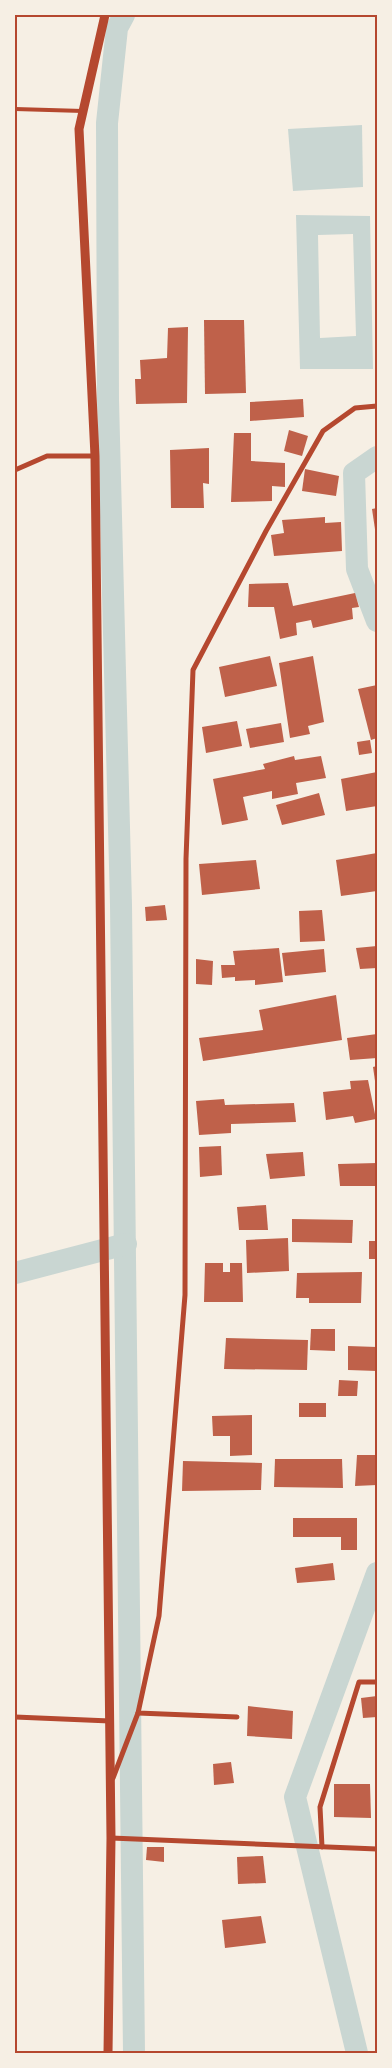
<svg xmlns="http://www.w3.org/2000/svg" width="392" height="2068" font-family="Cabin,sans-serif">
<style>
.water{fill:#c9d6d2;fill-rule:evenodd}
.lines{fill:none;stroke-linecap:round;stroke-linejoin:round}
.canal{stroke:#c9d6d2;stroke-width:22}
.building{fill:#bf614a}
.service{stroke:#b5482f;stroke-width:4}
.minor{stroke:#b5482f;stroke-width:5}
.tertiary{stroke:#b5482f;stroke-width:9}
.neatline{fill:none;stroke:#b5482f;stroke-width:2}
</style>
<rect width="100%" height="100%" fill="#f6efe4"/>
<g class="water">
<path d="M 362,125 L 363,187 L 293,191 L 288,129 Z"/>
<path d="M 296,215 L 370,216 L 373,369 L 300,369 ZM 353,234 L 356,336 L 320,338 L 318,235 Z"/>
</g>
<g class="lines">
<g class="canal">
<path d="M 124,15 L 117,28 L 107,123 L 108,400 L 121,905 L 134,2053"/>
<path d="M 377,457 L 354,473 L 357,569 L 377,621"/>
<path d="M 15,1273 L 126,1244"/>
<path d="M 357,2053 L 295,1797 L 377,1573"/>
</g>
</g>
<g class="building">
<path d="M 204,320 L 244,320 L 246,393 L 205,394 Z"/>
<path d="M 188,327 L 187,403 L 136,404 L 135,379 L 141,379 L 140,360 L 167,358 L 168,328 Z"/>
<path d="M 303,399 L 304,417 L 250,421 L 250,402 Z"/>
<path d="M 289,430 L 308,436 L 302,456 L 284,451 Z"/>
<path d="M 234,433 L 251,433 L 251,461 L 285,463 L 285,487 L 272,486 L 272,501 L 231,502 Z"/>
<path d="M 209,448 L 209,484 L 203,483 L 204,508 L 171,508 L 170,450 Z"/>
<path d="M 305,469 L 339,476 L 336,496 L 302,491 Z"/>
<path d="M 377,508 L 377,536 L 376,536 L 372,509 Z"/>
<path d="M 325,517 L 325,523 L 341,522 L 342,551 L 274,556 L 271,535 L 284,533 L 282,520 Z"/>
<path d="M 288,583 L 293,606 L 355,593 L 359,607 L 352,608 L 353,619 L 313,628 L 311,620 L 296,623 L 297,635 L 280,639 L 274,607 L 248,607 L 249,584 Z"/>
<path d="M 270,656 L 277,686 L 225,697 L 219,667 Z"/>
<path d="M 313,656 L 324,722 L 308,726 L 310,734 L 290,738 L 279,663 Z"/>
<path d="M 377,685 L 377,738 L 371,740 L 358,689 Z"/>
<path d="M 237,721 L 242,746 L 206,753 L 202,727 Z"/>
<path d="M 281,723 L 284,742 L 250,748 L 246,729 Z"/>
<path d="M 370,740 L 372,753 L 359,755 L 357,742 Z"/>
<path d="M 294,756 L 295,760 L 321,756 L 326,778 L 296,783 L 298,794 L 272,799 L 272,791 L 243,797 L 248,820 L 222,825 L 213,779 L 265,769 L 263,764 Z"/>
<path d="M 377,772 L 377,806 L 346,811 L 341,779 Z"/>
<path d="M 319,793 L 325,815 L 282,825 L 276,805 Z"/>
<path d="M 377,853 L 377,891 L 341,896 L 336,860 Z"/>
<path d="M 256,860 L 260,889 L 202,895 L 199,864 Z"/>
<path d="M 165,905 L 167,920 L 146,921 L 145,907 Z"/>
<path d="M 322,910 L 325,941 L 300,942 L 299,911 Z"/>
<path d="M 377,946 L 377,968 L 360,969 L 356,948 Z"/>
<path d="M 279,948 L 283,982 L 255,985 L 255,980 L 235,981 L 235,977 L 222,978 L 221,965 L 235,965 L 233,951 Z"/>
<path d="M 324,949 L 326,972 L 285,976 L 282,953 Z"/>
<path d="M 196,959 L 213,961 L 212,985 L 196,984 Z"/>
<path d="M 336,995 L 342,1040 L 203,1061 L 199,1038 L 263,1030 L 259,1010 Z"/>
<path d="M 377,1034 L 377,1058 L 350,1060 L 347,1038 Z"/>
<path d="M 377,1066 L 377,1088 L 376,1088 L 373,1067 Z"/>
<path d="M 368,1080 L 376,1119 L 355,1123 L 353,1116 L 326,1120 L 323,1092 L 351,1089 L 350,1081 Z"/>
<path d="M 224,1099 L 225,1105 L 294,1103 L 296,1122 L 231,1124 L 231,1133 L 199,1135 L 196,1101 Z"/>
<path d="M 221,1146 L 222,1175 L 200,1177 L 199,1147 Z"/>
<path d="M 303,1152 L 305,1176 L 270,1179 L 266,1154 Z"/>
<path d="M 377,1163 L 377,1186 L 340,1186 L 338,1164 Z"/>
<path d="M 266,1205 L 268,1230 L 239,1230 L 237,1207 Z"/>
<path d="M 292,1219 L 353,1220 L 352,1243 L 292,1242 Z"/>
<path d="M 288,1238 L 289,1271 L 247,1273 L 246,1240 Z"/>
<rect x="369" y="1241" width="8" height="18"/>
<path d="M 205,1263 L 223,1263 L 223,1272 L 230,1272 L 230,1263 L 242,1263 L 243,1302 L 204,1302 Z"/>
<path d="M 362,1272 L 361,1303 L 309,1303 L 309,1298 L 296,1298 L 297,1273 Z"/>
<path d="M 311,1329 L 335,1329 L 335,1351 L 310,1350 Z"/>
<path d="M 226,1338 L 308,1340 L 307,1370 L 224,1369 Z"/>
<path d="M 348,1346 L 377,1347 L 377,1371 L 348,1370 Z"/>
<path d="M 339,1380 L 358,1381 L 357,1396 L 338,1396 Z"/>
<rect x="299" y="1403" width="27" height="14"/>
<path d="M 252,1415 L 252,1455 L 230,1456 L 230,1436 L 213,1436 L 212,1416 Z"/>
<path d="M 357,1455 L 377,1455 L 377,1485 L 355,1486 Z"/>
<path d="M 275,1459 L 342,1459 L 343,1488 L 274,1487 Z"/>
<path d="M 183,1461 L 262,1463 L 261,1490 L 182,1491 Z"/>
<path d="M 293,1518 L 357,1518 L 357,1550 L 341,1550 L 341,1537 L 293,1537 Z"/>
<path d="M 333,1563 L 335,1580 L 297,1583 L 295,1568 Z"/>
<path d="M 377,1696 L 377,1717 L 363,1718 L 361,1698 Z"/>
<path d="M 248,1706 L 293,1711 L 292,1739 L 247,1736 Z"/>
<path d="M 231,1762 L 234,1783 L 214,1785 L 213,1764 Z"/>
<path d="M 334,1784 L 370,1784 L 371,1818 L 334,1817 Z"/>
<path d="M 147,1847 L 164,1847 L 164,1862 L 146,1860 Z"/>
<path d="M 263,1856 L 266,1883 L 238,1884 L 237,1857 Z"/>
<path d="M 261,1916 L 266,1943 L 225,1948 L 222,1920 Z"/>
</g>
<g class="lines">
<path class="service" d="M 15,109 L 83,111"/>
<g class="minor">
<path d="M 15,470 L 47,456 L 95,456"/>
<path d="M 15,1717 L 110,1721"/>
<path d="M 237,1717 L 138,1713 L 159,1616 L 185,1295 L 186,859 L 193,670 L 266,531 L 323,431 L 355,408 L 377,406"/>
<path d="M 113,1778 L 138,1713"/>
<path d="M 111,1838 L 377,1849"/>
<path d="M 322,1847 L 320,1807 L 359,1682 L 377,1682"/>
</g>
<path class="tertiary" d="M 105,15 L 79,129 L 95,456 L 111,1838 L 108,2053"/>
</g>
<rect width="392" height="2068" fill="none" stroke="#f6efe4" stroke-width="32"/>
<rect x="16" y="16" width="360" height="2036" class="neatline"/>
</svg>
